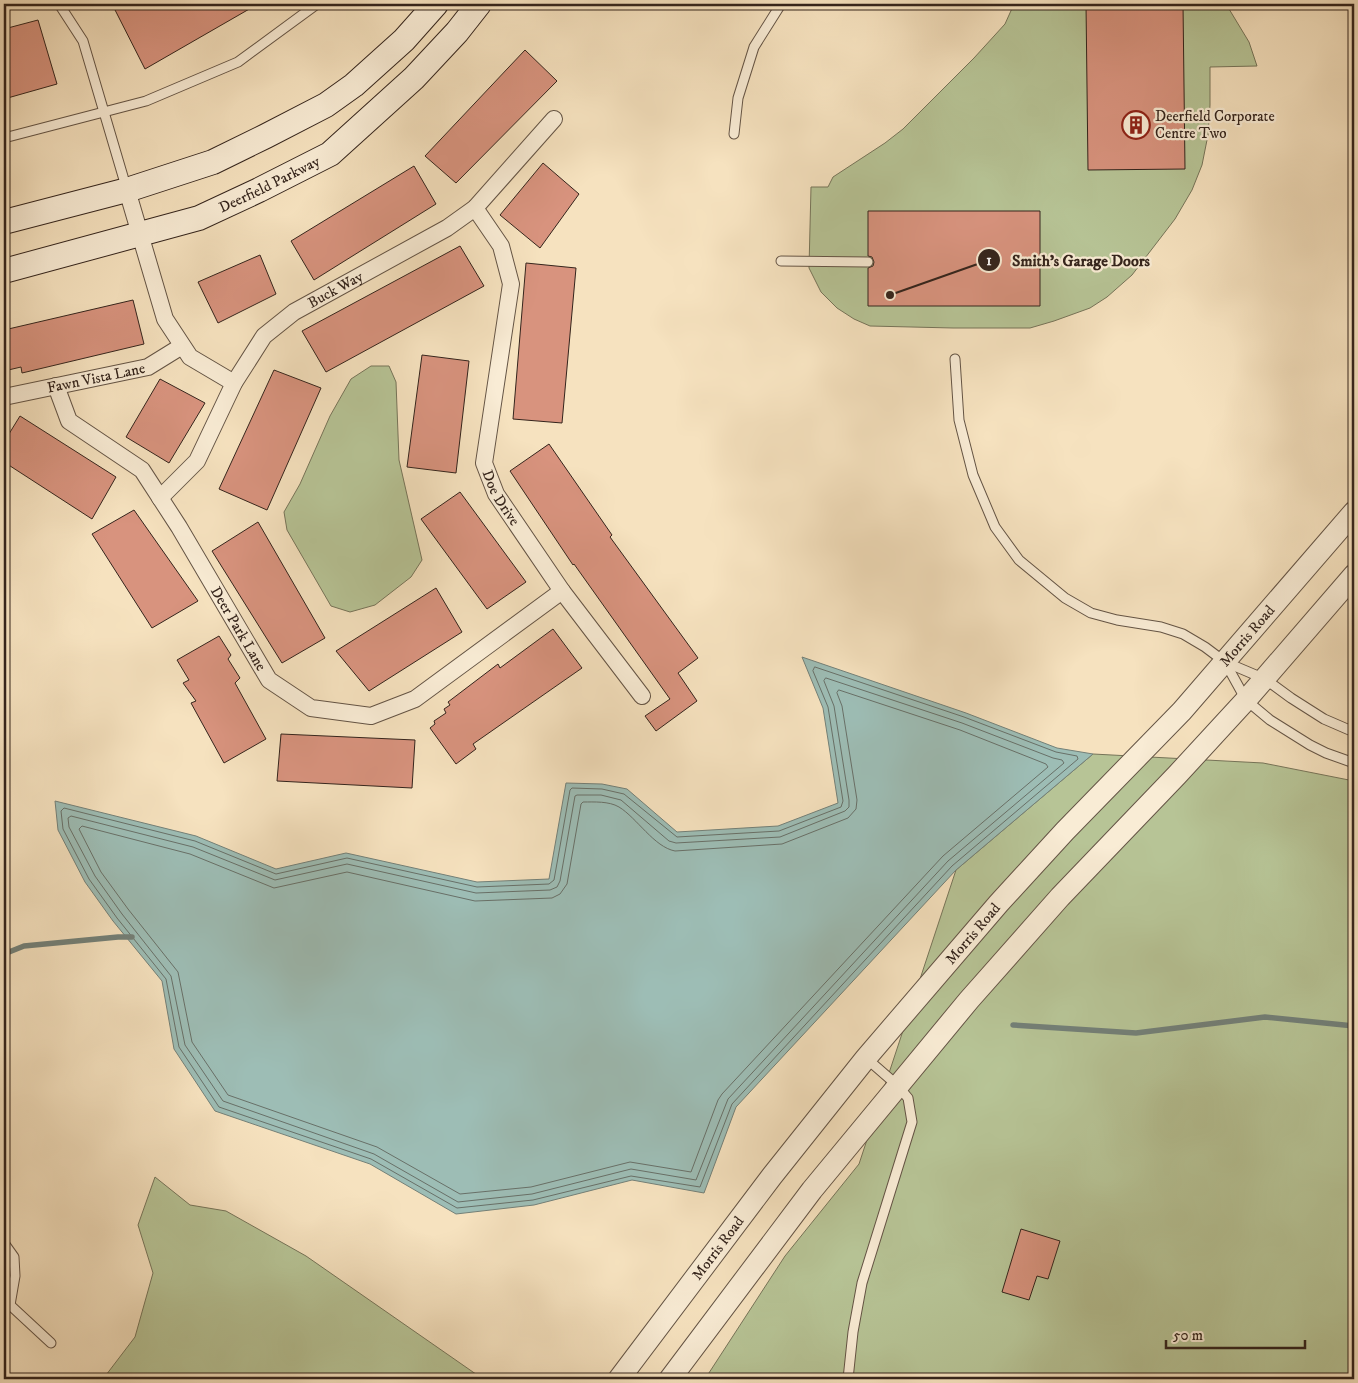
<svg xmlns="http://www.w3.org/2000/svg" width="1358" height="1383" font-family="'IM FELL DW Pica',serif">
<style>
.green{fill:#b7c496;stroke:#767459}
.water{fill:#9dbdb5;stroke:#738078}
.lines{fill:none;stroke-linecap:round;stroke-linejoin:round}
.shore{stroke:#687068;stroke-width:1}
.stream{stroke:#738078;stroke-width:5.5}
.building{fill:#d8937e;stroke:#34241c}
.service-casing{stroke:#645445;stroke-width:11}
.minor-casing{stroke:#645445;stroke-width:18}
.tertiary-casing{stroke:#645445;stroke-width:23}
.secondary-casing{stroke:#34241c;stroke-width:26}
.service{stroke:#f9ecd5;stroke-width:9}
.minor{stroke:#f9ecd5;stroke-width:16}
.tertiary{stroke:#f9ecd5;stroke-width:21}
.secondary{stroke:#f9ecd5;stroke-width:24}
.labels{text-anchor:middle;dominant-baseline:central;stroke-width:4.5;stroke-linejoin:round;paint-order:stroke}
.poi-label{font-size:15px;fill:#34241c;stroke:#f9ecd5;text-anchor:start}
.street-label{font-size:15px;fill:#34241c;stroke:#f9ecd5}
.leader{fill:none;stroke:#34241c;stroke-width:2}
.callout-dot{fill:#34241c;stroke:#f9ecd5;stroke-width:2}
.mark-label{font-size:15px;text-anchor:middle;font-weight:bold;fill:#fff}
.callout-label{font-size:16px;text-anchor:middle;font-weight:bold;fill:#34241c;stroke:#f9ecd5;stroke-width:4.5;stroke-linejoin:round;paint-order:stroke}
</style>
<rect width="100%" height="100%" fill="#f6e2bf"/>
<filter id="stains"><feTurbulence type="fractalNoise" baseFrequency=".004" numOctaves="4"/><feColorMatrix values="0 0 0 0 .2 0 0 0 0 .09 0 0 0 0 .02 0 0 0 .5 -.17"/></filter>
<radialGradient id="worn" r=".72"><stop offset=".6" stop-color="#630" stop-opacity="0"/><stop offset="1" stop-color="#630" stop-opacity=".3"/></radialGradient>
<g class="green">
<path d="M 1014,4 L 1226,4 L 1249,42 L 1257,66 L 1210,67 L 1210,105 L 1208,135 L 1202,165 L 1192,190 L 1175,219 L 1132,275 L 1107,297 L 1090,308 L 1054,321 L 1030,328 L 953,328 L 870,326 L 854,319 L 837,308 L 821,292 L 809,268 L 811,187 L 828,187 L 833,177 L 885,143 L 903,129 L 974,58 L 1005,24 Z"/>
<path d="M 371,366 L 389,366 L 396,382 L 399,460 L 422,560 L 411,577 L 375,605 L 350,612 L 331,606 L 287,530 L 284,512 L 300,484 L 330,416 L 351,379 Z"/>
<path d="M 1093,754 L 1263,763 L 1354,781 L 1354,1379 L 705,1379 L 785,1256 L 859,1164 L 956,870 Z"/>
<path d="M 155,1177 L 190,1205 L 226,1211 L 306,1256 L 483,1379 L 103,1379 L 135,1337 L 153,1273 L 138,1225 Z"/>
</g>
<path class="water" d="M 802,657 L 966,713 L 1057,748 L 1093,754 L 956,870 L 736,1107 L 704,1193 L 632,1180 L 534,1205 L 456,1214 L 370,1164 L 215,1111 L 174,1049 L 162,981 L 113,921 L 85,882 L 58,830 L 55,801 L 196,836 L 276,869 L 346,853 L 477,882 L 549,879 L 566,783 L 602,784 L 627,789 L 677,832 L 778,826 L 838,803 L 823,708 Z"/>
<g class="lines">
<g class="shore">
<path d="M 815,667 L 964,717 L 1056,752 L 1077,756 L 1078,759 L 952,866 L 732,1104 L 700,1187 L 631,1176 L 533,1200 L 457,1208 L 371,1159 L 219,1107 L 179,1047 L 166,979 L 117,918 L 89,879 L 63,829 L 61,811 L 64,808 L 195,841 L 276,874 L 347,858 L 477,887 L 549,884 L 554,880 L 570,790 L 572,788 L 602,789 L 624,794 L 677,837 L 779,831 L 841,807 L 843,801 L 828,707 L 813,671 Z"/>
<path d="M 826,678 L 962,723 L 1053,758 L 1062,760 L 1064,763 L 948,861 L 728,1099 L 696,1180 L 631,1169 L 532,1194 L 458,1202 L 374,1154 L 223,1101 L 185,1045 L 171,976 L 122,914 L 95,876 L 69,827 L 68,818 L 71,816 L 193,847 L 275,880 L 347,864 L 476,893 L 550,890 L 557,887 L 560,881 L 575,796 L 577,795 L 601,795 L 621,800 L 669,841 L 676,843 L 780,837 L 845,811 L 849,807 L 849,800 L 834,706 L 824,681 Z"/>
<path d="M 839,690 L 960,730 L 1046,764 L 1048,767 L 943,856 L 722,1094 L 718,1100 L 691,1172 L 630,1162 L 531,1187 L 460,1194 L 377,1147 L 228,1095 L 192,1042 L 178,972 L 128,909 L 101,872 L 79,829 L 82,826 L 190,854 L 274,888 L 347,872 L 475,901 L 552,898 L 560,894 L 567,884 L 581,804 L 583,802 C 594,802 609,801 619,807 C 637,818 654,847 675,851 L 782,844 L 848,818 L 856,809 L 857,800 L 842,706 L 837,693 Z"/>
</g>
<g class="stream">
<path d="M 4,954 L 24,946 L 118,937 L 132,937"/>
<path d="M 1013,1025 L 1136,1033 L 1265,1017 L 1354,1026"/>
</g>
</g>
<g class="building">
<path d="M 112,4 L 258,4 L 145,69 Z"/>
<path d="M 1086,4 L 1183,4 L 1185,169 L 1088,170 Z"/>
<path d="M 38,20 L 57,84 L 4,99 L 4,29 Z"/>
<path d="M 525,50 L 557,81 L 456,183 L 425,156 Z"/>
<path d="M 543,163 L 579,194 L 540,248 L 500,215 Z"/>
<path d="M 414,166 L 436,204 L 314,280 L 291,241 Z"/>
<path d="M 868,211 L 1040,211 L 1040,306 L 868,306 L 868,268 L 873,266 L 874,262 L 872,257 L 868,256 Z"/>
<path d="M 460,246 L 484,286 L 326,372 L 302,331 Z"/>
<path d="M 260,255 L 276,294 L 218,323 L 198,282 Z"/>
<path d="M 526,263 L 576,268 L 562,423 L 513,419 Z"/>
<path d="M 133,300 L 144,344 L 22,373 L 21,367 L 4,371 L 4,330 Z"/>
<path d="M 422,355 L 469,361 L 456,473 L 407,467 Z"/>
<path d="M 274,370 L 321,388 L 267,510 L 219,489 Z"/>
<path d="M 160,379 L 205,403 L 169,463 L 126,437 Z"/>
<path d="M 20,416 L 116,477 L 92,519 L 4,462 L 4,442 Z"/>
<path d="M 549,444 L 612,535 L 610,537 L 698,658 L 678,673 L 697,701 L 656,731 L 645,716 L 670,699 L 574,564 L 573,565 L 510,471 Z"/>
<path d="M 460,492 L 526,582 L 487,609 L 421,519 Z"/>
<path d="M 134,510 L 198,601 L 152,628 L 92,534 Z"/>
<path d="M 258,522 L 325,638 L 282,663 L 212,551 Z"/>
<path d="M 436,588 L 462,632 L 369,691 L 336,651 Z"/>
<path d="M 553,629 L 582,668 L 473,744 L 476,749 L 456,764 L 430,728 L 435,724 L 434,721 L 446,713 L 444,709 L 450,705 L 448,702 L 498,664 L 500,668 Z"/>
<path d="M 219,636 L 231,655 L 228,659 L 240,678 L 235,683 L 266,739 L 224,763 L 191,703 L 196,701 L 183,683 L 189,680 L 177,660 Z"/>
<path d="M 281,734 L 415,740 L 412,788 L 277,781 Z"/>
<path d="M 1021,1229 L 1060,1241 L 1048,1279 L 1037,1276 L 1029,1300 L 1002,1292 Z"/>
</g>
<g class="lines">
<defs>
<g id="service">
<path d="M 59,4 L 83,41 L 127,190"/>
<path d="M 734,134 L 738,98 L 754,47 L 781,4"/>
<path d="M 4,138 L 146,101 L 238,62 L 317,4"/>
<path d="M 781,261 L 868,262"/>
<path d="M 955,359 L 959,420 L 973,475 L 995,527 L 1019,560 L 1065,598 L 1091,613 L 1117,620 L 1161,627 L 1183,634 L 1205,647 L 1225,662 L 1265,679 L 1291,698 L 1324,719 L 1354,732"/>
<path d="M 1225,662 L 1246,700 L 1270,720 L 1310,745 L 1326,753 L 1354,763"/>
<path d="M 4,1243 L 14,1257 L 15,1276 L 10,1305 L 4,1308"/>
<path d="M 10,1305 L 51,1343"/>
<path d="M 848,1379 L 853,1332 L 862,1283 L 912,1122 L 908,1098 L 897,1085 L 866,1058"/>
</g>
<g id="minor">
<path d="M 127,190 L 165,319 L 190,357 L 234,383"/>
<path id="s1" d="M 475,208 L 501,246 L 511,284 L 484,463 L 496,494 L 562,591 L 642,696"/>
<path id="s2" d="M 56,386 L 69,421 L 142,470 L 179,527 L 269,680 L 311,708 L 371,716 L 415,699 L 562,591"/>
<path id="s3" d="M 4,397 L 148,367 L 182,346"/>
<path id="s4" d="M 160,498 L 197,461 L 234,383 L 264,336 L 294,312 L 447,228 L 475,208 L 554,119"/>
</g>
<g id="tertiary">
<path id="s5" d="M 619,1379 L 772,1176 L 866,1058 L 999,903 L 1065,831 L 1182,711 L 1354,512"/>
<path d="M 670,1379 L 812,1190 L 969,1000 L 1060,897 L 1177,775 L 1246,700 L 1354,575"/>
</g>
<g id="secondary">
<path d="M 4,222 L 127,190 L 213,162 L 266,136 L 326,105 L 354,85 L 404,40 L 436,4"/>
<path id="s6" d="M 4,271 L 199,218 L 259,190 L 330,154 L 414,78 L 457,32 L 479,4"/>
</g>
</defs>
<use href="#service" class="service-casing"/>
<use href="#minor" class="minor-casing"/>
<use href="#tertiary" class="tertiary-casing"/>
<use href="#secondary" class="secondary-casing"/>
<use href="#service" class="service"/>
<use href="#minor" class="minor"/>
<use href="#tertiary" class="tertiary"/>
<use href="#secondary" class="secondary"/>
</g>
<defs>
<symbol id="building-ring" viewBox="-11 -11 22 22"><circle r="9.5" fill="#f9ecd5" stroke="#8f2418" stroke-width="1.5"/><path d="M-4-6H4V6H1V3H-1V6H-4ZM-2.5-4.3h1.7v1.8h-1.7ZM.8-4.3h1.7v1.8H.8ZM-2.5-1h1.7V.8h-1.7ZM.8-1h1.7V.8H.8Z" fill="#8f2418"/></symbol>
</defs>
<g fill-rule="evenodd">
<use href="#building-ring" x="1120" y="109" width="32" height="32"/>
</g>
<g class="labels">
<g class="poi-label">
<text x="1155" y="116">Deerfield Corporate<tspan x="1155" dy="17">Centre Two</tspan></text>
</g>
<g class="street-label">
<text stroke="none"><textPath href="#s6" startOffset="280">Deerfield Parkway</textPath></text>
<text stroke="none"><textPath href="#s4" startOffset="280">Buck Way</textPath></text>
<text stroke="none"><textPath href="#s3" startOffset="94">Fawn Vista Lane</textPath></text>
<text stroke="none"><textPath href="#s1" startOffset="305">Doe Drive</textPath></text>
<text stroke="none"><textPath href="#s2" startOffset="311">Deer Park Lane</textPath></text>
<text stroke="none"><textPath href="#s5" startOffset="974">Morris Road</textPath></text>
<text stroke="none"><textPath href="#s5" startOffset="569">Morris Road</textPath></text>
<text stroke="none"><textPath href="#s5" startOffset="164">Morris Road</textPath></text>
</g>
</g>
<path class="leader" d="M890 295L989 260"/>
<g class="callout-dot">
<circle cx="890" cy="295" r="5"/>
<circle cx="989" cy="260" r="12"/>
</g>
<g class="mark-label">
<text x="989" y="265">1</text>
</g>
<g class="callout-label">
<text x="1081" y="266">Smith's Garage Doors</text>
</g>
<rect width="1358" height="1383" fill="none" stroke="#f6e2bf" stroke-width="20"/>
<rect x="5" y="5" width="1348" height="1373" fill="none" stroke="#34241c" stroke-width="2.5"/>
<rect x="10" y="10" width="1338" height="1363" fill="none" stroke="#34241c"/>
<path d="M1166 1340v8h139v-8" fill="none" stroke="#34241c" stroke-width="2.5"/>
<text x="1173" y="1340" font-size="15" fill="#34241c" stroke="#f9ecd5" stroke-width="4" paint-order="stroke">50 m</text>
<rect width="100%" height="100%" filter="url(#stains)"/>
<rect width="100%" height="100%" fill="url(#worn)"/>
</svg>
